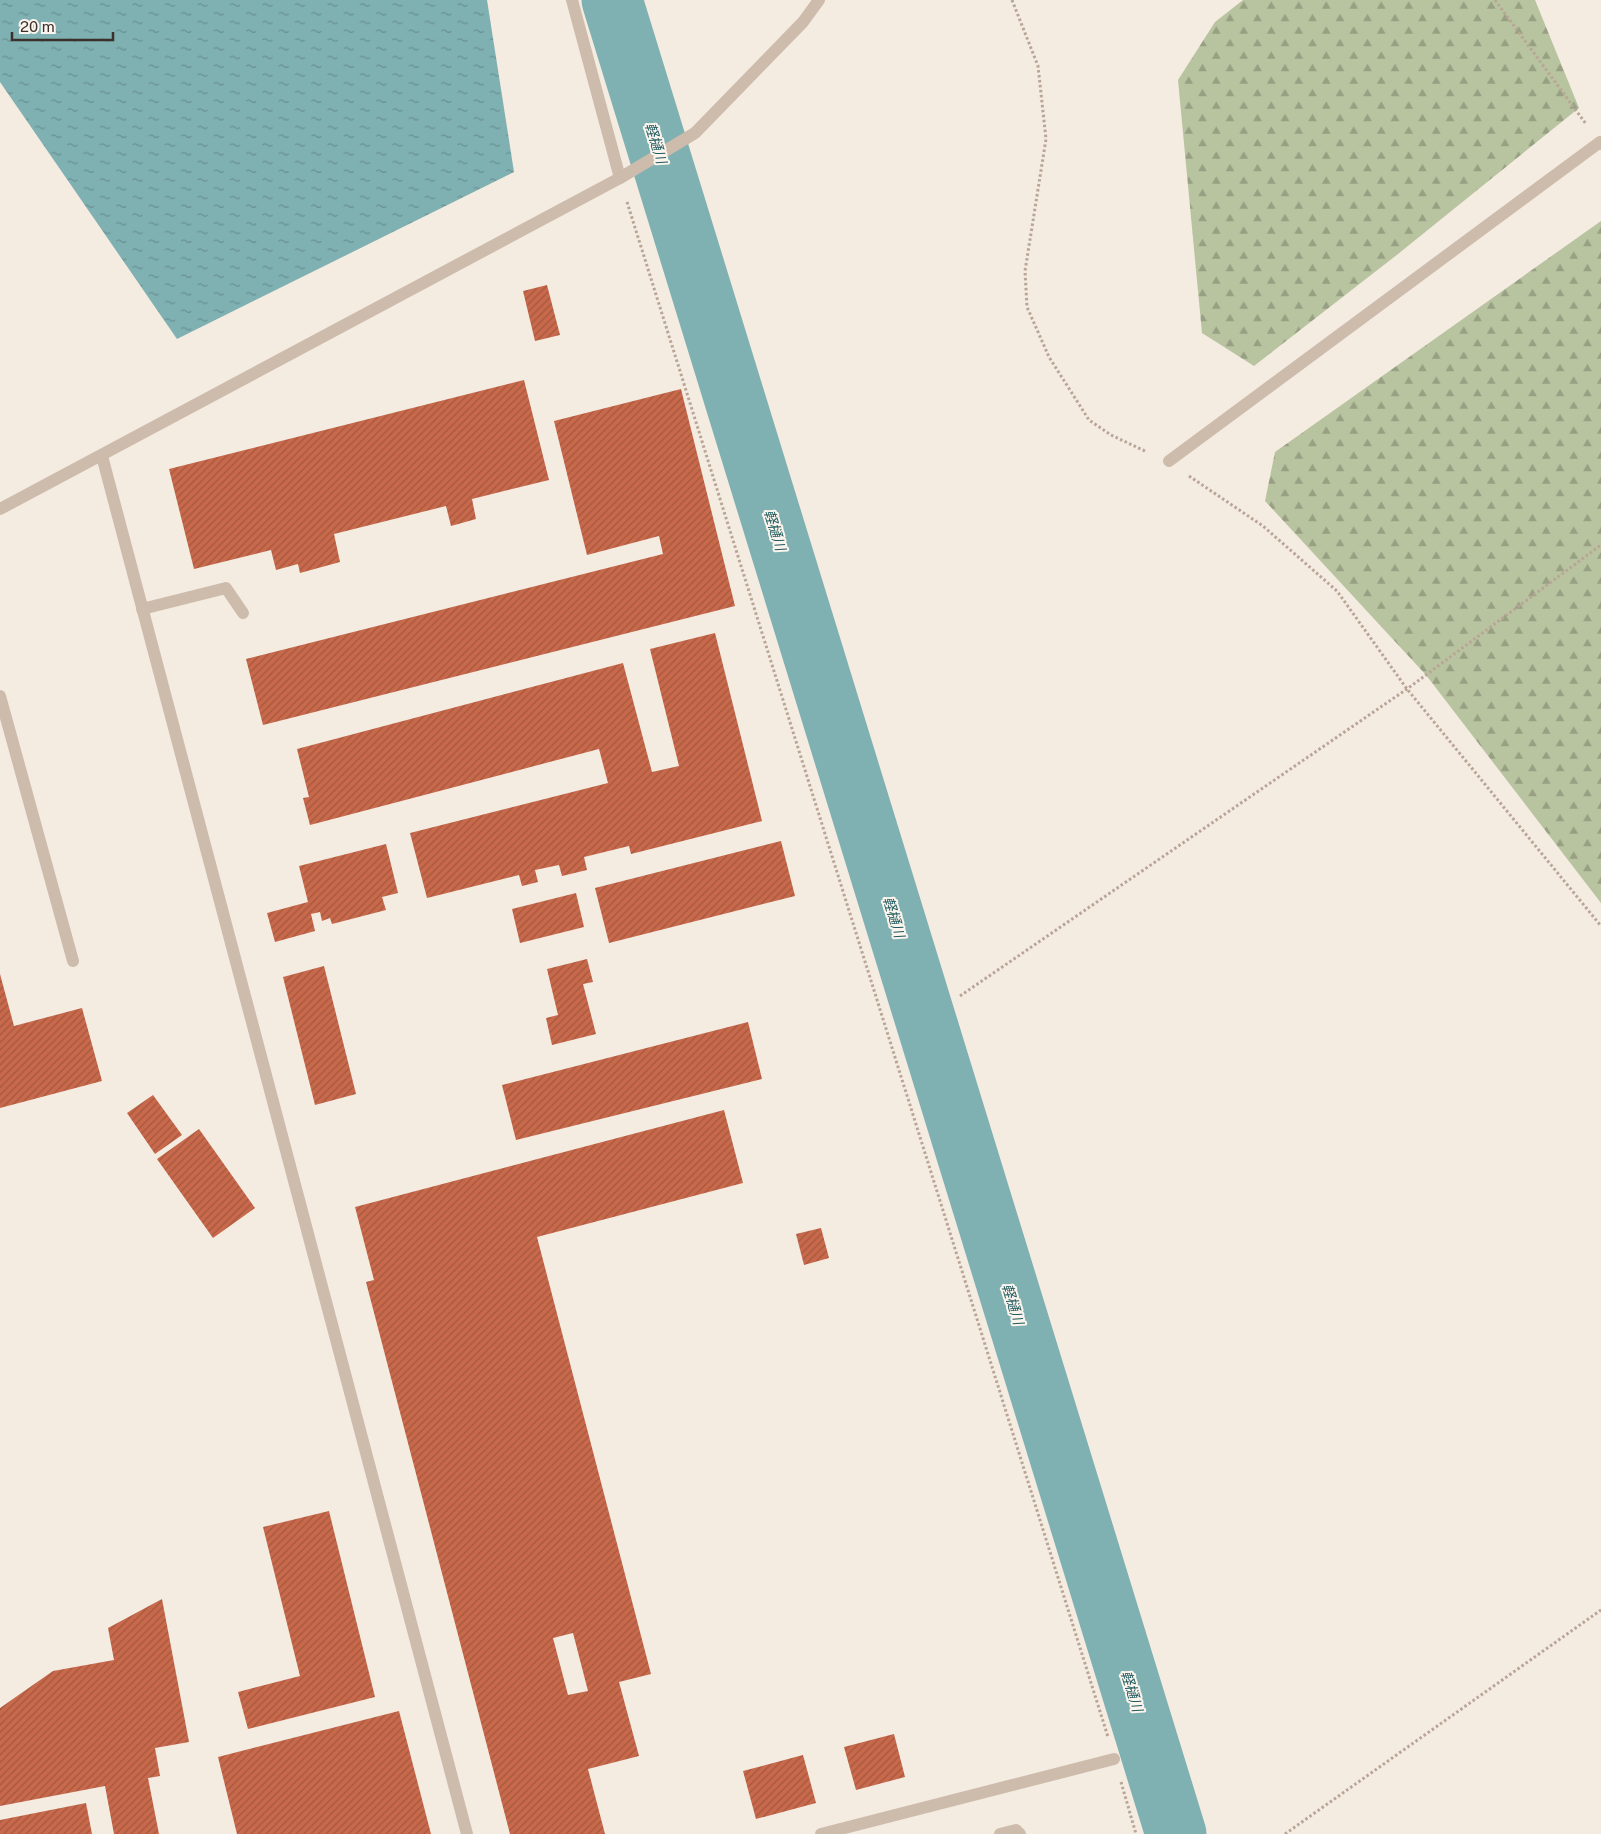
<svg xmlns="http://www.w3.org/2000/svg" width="1601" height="1834" font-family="'Public Sans','Noto Sans JP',sans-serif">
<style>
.forest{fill:url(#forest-firs)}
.water{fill:url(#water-ripples)}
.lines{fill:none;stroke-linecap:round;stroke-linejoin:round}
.river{stroke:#7fb0b2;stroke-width:61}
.building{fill:url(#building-hatch);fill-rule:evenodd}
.path{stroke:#b9a596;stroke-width:3;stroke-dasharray:2.5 2.5;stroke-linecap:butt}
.minor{stroke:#cdbbac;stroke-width:12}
.labels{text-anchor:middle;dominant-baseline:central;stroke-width:4;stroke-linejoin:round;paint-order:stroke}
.water-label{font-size:14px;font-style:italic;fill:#1f5a5e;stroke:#fbf5ee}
</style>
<defs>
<pattern id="forest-firs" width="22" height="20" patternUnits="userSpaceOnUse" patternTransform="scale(1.25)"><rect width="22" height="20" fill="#b8c4a0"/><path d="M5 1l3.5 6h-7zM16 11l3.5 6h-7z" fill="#97a083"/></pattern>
<pattern id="water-ripples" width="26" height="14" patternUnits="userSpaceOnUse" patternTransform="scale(1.25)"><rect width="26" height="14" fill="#7fb0b2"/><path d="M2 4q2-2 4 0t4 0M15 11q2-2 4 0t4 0" fill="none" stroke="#699091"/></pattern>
<pattern id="building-hatch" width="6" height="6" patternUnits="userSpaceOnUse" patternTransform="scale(1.25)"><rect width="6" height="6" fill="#c8694b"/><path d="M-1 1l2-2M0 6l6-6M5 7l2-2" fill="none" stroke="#a4573f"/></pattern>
</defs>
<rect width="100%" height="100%" fill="#f4ebe1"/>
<g class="forest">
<path d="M 1243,0 L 1535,0 L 1579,108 L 1398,254 L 1254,366 L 1202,333 L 1178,80 L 1215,22 Z"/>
<path d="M 1601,221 L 1601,903 L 1426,675 L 1265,501 L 1275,452 Z"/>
</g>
<path class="water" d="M 0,0 L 487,0 L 514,172 L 177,339 L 0,82 Z"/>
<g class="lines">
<path class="river" d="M 612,0 L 1176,1834"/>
</g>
<g class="building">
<path d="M 547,285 L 560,335 L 535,341 L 523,291 Z"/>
<path d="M 524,380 L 549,480 L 472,499 L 476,519 L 451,526 L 446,506 L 334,534 L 340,562 L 300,573 L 298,564 L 276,570 L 271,550 L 194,569 L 169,469 Z"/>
<path d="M 681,389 L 735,606 L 263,725 L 246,659 L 663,554 L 659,536 L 587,555 L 554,421 Z"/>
<path d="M 715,633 L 762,821 L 631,854 L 629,846 L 584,857 L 587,870 L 562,876 L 559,865 L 535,870 L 538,882 L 522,886 L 519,875 L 427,898 L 410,833 L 608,783 L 599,749 L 310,825 L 303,798 L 309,797 L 297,749 L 623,663 L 652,772 L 679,766 L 650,649 Z"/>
<path d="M 781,841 L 795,896 L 609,943 L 595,888 Z"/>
<path d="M 386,844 L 398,893 L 382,897 L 386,910 L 332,924 L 330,918 L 322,921 L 320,912 L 311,914 L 315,931 L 275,942 L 267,913 L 308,902 L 299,866 Z"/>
<path d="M 576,893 L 584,927 L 520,943 L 512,909 Z"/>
<path d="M 587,959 L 593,982 L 583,984 L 596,1034 L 552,1045 L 546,1018 L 558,1015 L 547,969 Z"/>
<path d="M 324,966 L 356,1094 L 315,1105 L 283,977 Z"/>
<path d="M 0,974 L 14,1026 L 82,1008 L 102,1081 L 0,1108 Z"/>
<path d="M 748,1022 L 762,1079 L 516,1140 L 502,1085 Z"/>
<path d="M 153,1095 L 182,1135 L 155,1154 L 127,1113 Z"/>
<path d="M 724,1110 L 743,1183 L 537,1237 L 651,1674 L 619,1682 L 639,1756 L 588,1769 L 605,1834 L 510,1834 L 366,1282 L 374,1280 L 355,1207 ZM 573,1633 L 588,1691 L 568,1695 L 553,1638 Z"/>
<path d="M 199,1129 L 255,1208 L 213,1238 L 157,1159 Z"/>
<path d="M 821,1228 L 829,1258 L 804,1265 L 796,1234 Z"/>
<path d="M 329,1511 L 375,1697 L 248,1729 L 238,1692 L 300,1676 L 263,1527 Z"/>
<path d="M 162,1599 L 189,1742 L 155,1748 L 160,1776 L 148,1778 L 159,1834 L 114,1834 L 105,1786 L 0,1806 L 0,1708 L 53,1671 L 114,1660 L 108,1628 Z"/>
<path d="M 399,1711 L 431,1834 L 237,1834 L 218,1757 Z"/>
<path d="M 894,1734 L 905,1777 L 856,1790 L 844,1747 Z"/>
<path d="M 803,1755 L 816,1803 L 756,1819 L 743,1771 Z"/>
<path d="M 86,1803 L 92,1834 L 0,1834 L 0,1820 Z"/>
</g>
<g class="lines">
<g class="path">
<path d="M 1012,0 L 1038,66 L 1046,139 L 1025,271 L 1027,307 L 1049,357 L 1089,420 L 1111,435 L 1147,452"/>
<path d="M 1495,0 L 1586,124"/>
<path d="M 627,202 L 1108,1737"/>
<path d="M 1189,476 L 1263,526 L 1337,591 L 1407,689 L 1601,926"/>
<path d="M 960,996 L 1407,689 L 1601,545"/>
<path d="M 1121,1782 L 1136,1834"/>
<path d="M 1285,1834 L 1601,1610"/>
</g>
<g class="minor">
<path d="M 572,0 L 620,178"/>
<path d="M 102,456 L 467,1834"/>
<path d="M 1169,461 L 1600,142 L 1601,144"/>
<path d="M 0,509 L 620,178 L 695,133 L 803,22 L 819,0"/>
<path d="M 142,609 L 226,588 L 243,613"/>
<path d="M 0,696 L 73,961"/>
<path d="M 821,1834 L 1114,1759"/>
<path d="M 1000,1834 L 1016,1830 L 1020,1834"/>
</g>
</g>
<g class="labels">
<g class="water-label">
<text transform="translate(656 143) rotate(73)">軽樋川</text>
<text transform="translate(775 530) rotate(73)">軽樋川</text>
<text transform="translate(894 917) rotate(73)">軽樋川</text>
<text transform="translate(1013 1304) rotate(73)">軽樋川</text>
<text transform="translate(1132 1691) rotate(73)">軽樋川</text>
</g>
</g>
<path d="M12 32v8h101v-8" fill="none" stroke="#3b302b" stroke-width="2.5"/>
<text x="20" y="32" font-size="15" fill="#3b302b" stroke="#fbf5ee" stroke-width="4" paint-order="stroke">20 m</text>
</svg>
